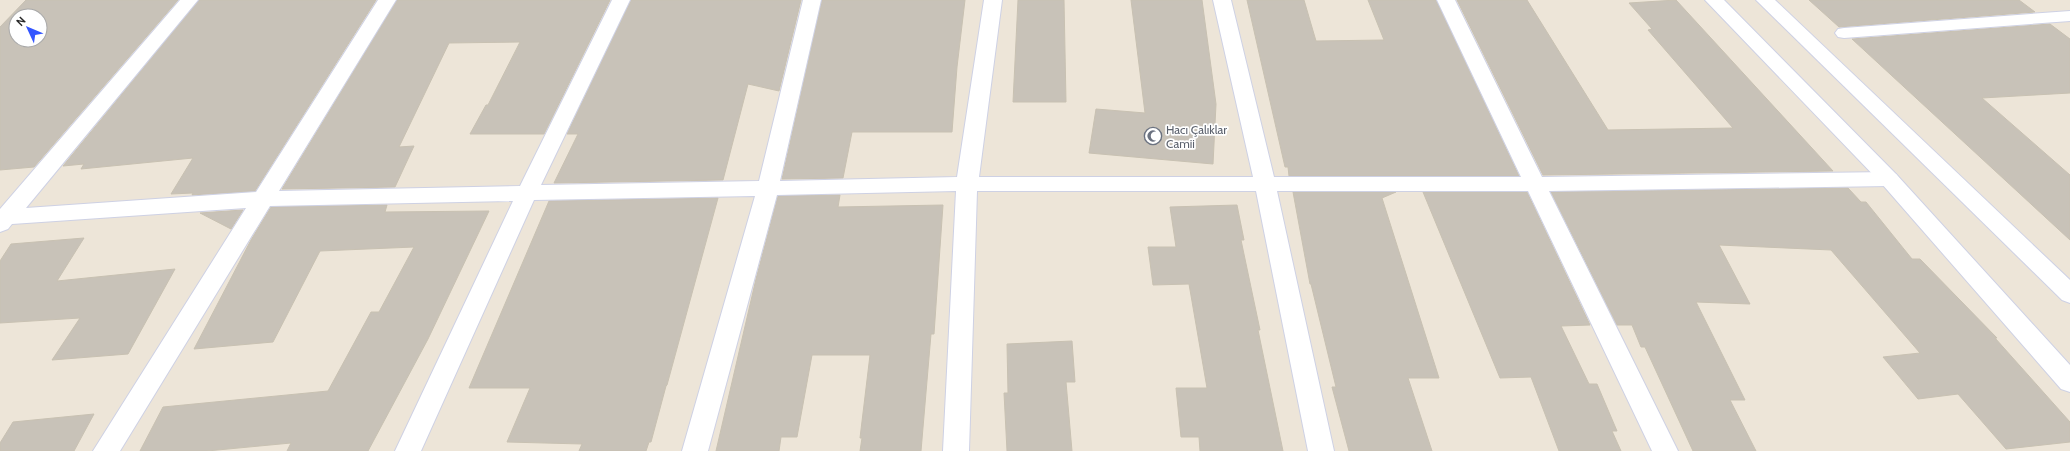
<svg xmlns="http://www.w3.org/2000/svg" width="2070" height="451" font-family="Cabin,sans-serif">
<style>
.building{fill:#c8c2b8;stroke:#c8c1b2;fill-rule:evenodd}
.lines{fill:none;stroke-linecap:round;stroke-linejoin:round}
.minor-casing{stroke:#ced1e4;stroke-width:2}
.secondary-casing{stroke:#ced1e4;stroke-width:2}
.minor{fill:#fff;fill-rule:evenodd}
.secondary{fill:#fff;fill-rule:evenodd}
.labels{text-anchor:middle;dominant-baseline:central;stroke-width:3.5;stroke-linejoin:round;paint-order:stroke}
.worship-label{font-size:12px;fill:#5b616d;stroke:#fff;text-anchor:start}
</style>
<rect width="100%" height="100%" fill="#ede5d8"/>
<g class="building">
<path d="M 26,0 L 178,0 L 34,167 L 0,170 L 0,27 ZM 16,16 L 40,16 L 40,40 L 16,40 Z"/>
<path d="M 199,0 L 376,0 L 255,191 L 192,195 L 193,193 L 171,194 L 193,158 L 81,169 L 84,164 L 63,166 Z"/>
<path d="M 397,0 L 610,0 L 544,134 L 470,134 L 486,105 L 488,105 L 520,42 L 449,43 L 399,147 L 414,146 L 395,187 L 282,189 Z"/>
<path d="M 631,0 L 801,0 L 779,91 L 748,84 L 723,180 L 554,183 L 578,134 L 567,134 Z"/>
<path d="M 822,0 L 965,0 L 957,67 L 952,132 L 852,132 L 843,178 L 782,179 Z"/>
<path d="M 1018,0 L 1064,0 L 1066,102 L 1013,102 Z"/>
<path d="M 1131,0 L 1202,0 L 1216,104 L 1213,164 L 1089,153 L 1096,109 L 1145,113 Z"/>
<path d="M 1247,0 L 1304,0 L 1316,41 L 1384,40 L 1368,0 L 1436,0 L 1519,176 L 1289,176 L 1288,167 L 1285,167 Z"/>
<path d="M 1457,0 L 1527,0 L 1608,130 L 1733,128 L 1648,30 L 1652,29 L 1629,3 L 1676,0 L 1833,171 L 1543,175 Z"/>
<path d="M 1809,0 L 2019,0 L 2035,12 L 1839,27 Z"/>
<path d="M 2050,24 L 2070,39 L 2070,93 L 1982,98 L 2070,175 L 2070,240 L 1852,39 Z"/>
<path d="M 1848,188 L 1861,202 L 1866,202 L 1912,259 L 1920,259 L 1997,338 L 1995,338 L 2070,422 L 2070,442 L 2006,449 L 1958,394 L 1918,399 L 1883,357 L 1920,353 L 1831,250 L 1719,245 L 1750,304 L 1696,302 L 1745,400 L 1730,400 L 1756,451 L 1693,451 L 1645,347 L 1641,347 L 1632,325 L 1617,325 L 1551,192 Z"/>
<path d="M 1293,192 L 1396,192 L 1382,198 L 1439,378 L 1408,378 L 1432,451 L 1349,451 L 1332,387 L 1336,387 L 1311,284 L 1310,284 Z"/>
<path d="M 1423,192 L 1527,192 L 1590,325 L 1561,326 L 1589,384 L 1597,384 L 1617,431 L 1612,431 L 1621,451 L 1559,451 L 1531,377 L 1500,378 Z"/>
<path d="M 840,195 L 838,207 L 943,205 L 934,334 L 931,334 L 921,451 L 860,451 L 862,438 L 860,438 L 870,355 L 812,355 L 797,437 L 781,437 L 779,451 L 716,451 L 756,279 L 778,196 Z"/>
<path d="M 718,198 L 667,385 L 666,386 L 651,442 L 649,442 L 646,451 L 579,451 L 582,444 L 507,442 L 530,388 L 469,388 L 549,201 Z"/>
<path d="M 387,205 L 385,212 L 489,211 L 428,339 L 368,451 L 287,451 L 291,443 L 207,451 L 140,451 L 163,407 L 328,391 L 371,312 L 379,312 L 414,247 L 320,251 L 273,342 L 194,349 L 251,240 L 271,207 Z"/>
<path d="M 1237,205 L 1244,240 L 1241,240 L 1260,330 L 1258,330 L 1283,451 L 1200,451 L 1199,437 L 1181,437 L 1176,388 L 1207,388 L 1189,284 L 1153,285 L 1148,247 L 1176,247 L 1170,207 Z"/>
<path d="M 243,210 L 231,229 L 200,213 Z"/>
<path d="M 84,238 L 57,281 L 175,269 L 128,354 L 52,360 L 80,318 L 0,323 L 0,261 L 11,244 Z"/>
<path d="M 1072,341 L 1075,382 L 1066,382 L 1072,451 L 1007,451 L 1004,393 L 1008,393 L 1007,344 Z"/>
<path d="M 94,414 L 74,451 L 0,451 L 0,443 L 13,422 Z"/>
</g>
<g class="lines">
<defs>
<g id="minor">
<path d="M 180,0 L 198,0 L 26,208 L 256,192 L 378,0 L 396,0 L 279,191 L 520,186 L 612,0 L 630,0 L 541,185 L 759,181 L 803,0 L 821,0 L 780,181 L 957,177 L 984,0 L 1002,0 L 979,177 L 1253,177 L 1213,0 L 1231,0 L 1274,177 L 1521,177 L 1437,0 L 1455,0 L 1542,177 L 1889,172 L 1896,174 L 1900,179 L 1896,184 L 1889,186 L 1549,191 L 1678,451 L 1652,451 L 1528,191 L 1277,191 L 1334,451 L 1308,451 L 1256,191 L 977,191 L 969,451 L 943,451 L 956,191 L 777,195 L 708,451 L 682,451 L 755,196 L 534,200 L 421,451 L 395,451 L 513,201 L 270,206 L 120,451 L 93,451 L 246,208 L 12,224 L 8,229 L 0,232 L 0,209 Z"/>
<path d="M 2070,11 L 2070,21 L 1844,38 L 1838,37 L 1835,33 L 1838,29 L 1844,28 Z"/>
</g>
<g id="secondary">
<path d="M 1705,0 L 1724,0 L 1896,174 L 2070,365 L 2070,392 L 2061,389 L 1882,184 Z"/>
<path d="M 1756,0 L 1775,0 L 2070,280 L 2070,303 L 2062,300 Z"/>
</g>
</defs>
<use href="#minor" class="minor-casing"/>
<use href="#secondary" class="secondary-casing"/>
<use href="#minor" class="minor"/>
<use href="#secondary" class="secondary"/>
</g>
<defs>
<symbol id="mosque-ring" viewBox="-11 -11 22 22"><circle r="9.5" fill="#fff" stroke="#6b7280" stroke-width="1.5"/><path d="M3.5-4.9A6 6 0 1 0 3.5 4.9A5 5 0 1 1 3.5-4.9Z" fill="#6b7280"/></symbol>
</defs>
<g fill-rule="evenodd">
<use href="#mosque-ring" x="1143" y="126" width="20" height="20"/>
</g>
<g class="labels">
<g class="worship-label">
<text x="1166" y="129">Hacı Çalıklar<tspan x="1166" dy="14">Camii</tspan></text>
</g>
</g>
<g transform="translate(28 28) rotate(314)"><circle r="19" fill="#ffffff" stroke="#a9a9a9"/>
<path d="M0-3L7 15L0 10L-7 15Z" fill="#3355ff"/>
<text y="-6" font-size="11" font-weight="bold" text-anchor="middle" fill="#292929">N</text>
</g>
</svg>
